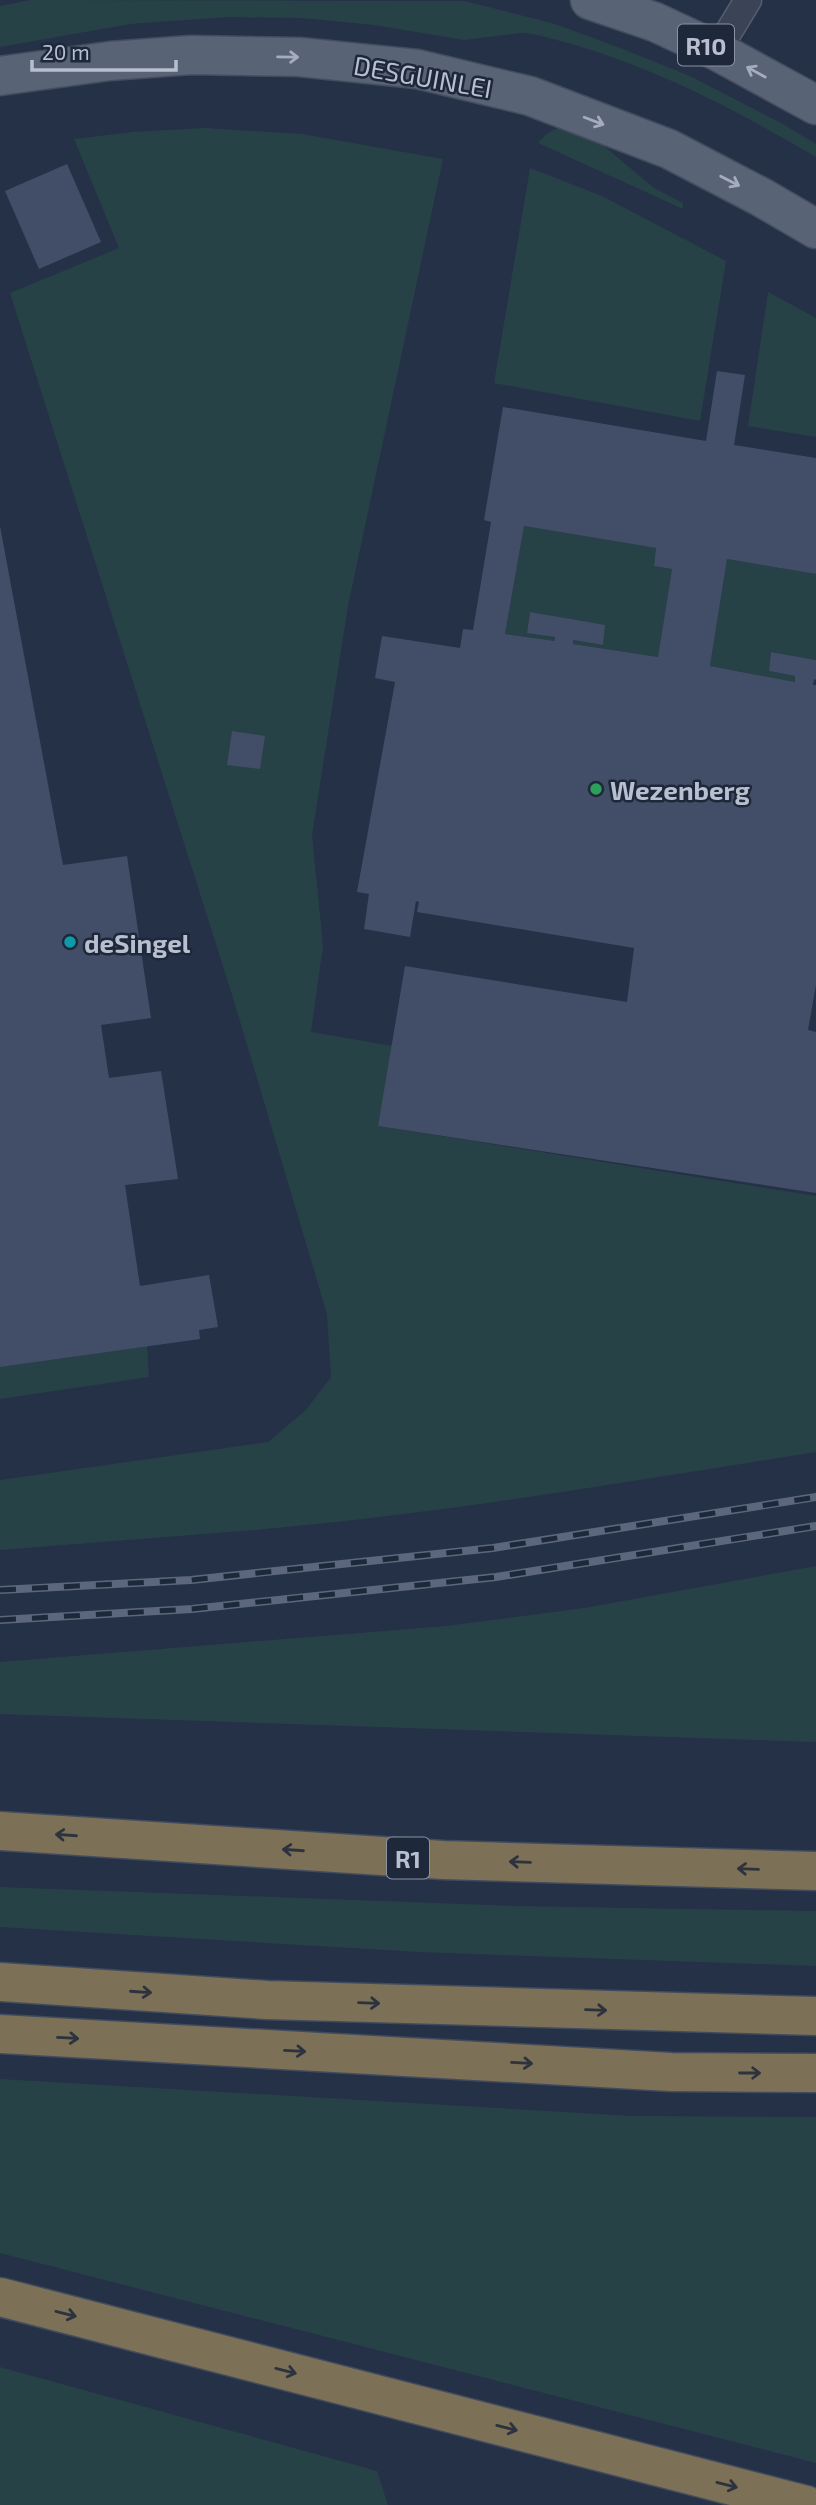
<svg xmlns="http://www.w3.org/2000/svg" width="816" height="2505" font-family="'Exo 2',sans-serif">
<style>
.green{fill:#274247}
.building{fill:#424e67;fill-rule:evenodd}
.lines{fill:none;stroke-linecap:round;stroke-linejoin:round}
.lane-casing{stroke:#565f70;stroke-width:29}
.primary-casing{stroke:#444d5f;stroke-width:41}
.highway-casing{stroke:#424b5d;stroke-width:41}
.lane{stroke:#3a4456;stroke-width:26}
.primary{stroke:#586376;stroke-width:38}
.highway{stroke:#7c7056;stroke-width:38}
.rail-casing{stroke:#5c677d;stroke-width:8}
.rail{stroke:#1e283b;stroke-width:5;stroke-dasharray:16;stroke-linecap:butt}
.oneway{stroke:#a5adbd}
.oneway2{stroke:#2c333f}
.leisure-dot{fill:#2e9e5b;stroke:#1e283b;stroke-width:2.5}
.culture-dot{fill:#0f9aa8;stroke:#1e283b;stroke-width:2.5}
.labels{text-anchor:middle;dominant-baseline:central;stroke-width:5;stroke-linejoin:round;paint-order:stroke}
.shield{fill:#1e283b;stroke:#8a92a3;stroke-width:2}
.shield-label{font-size:24px;font-weight:bold;fill:#b8bfcf}
.street-label{font-size:26px;fill:#b8bfcf;stroke:#1e283b}
.poi-label{font-size:26px;font-weight:bold;fill:#b8bfcf;stroke:#1e283b;text-anchor:start}
</style>
<rect width="100%" height="100%" fill="#253147"/>
<g class="green">
<path d="M 31,0 L 465,1 L 555,24 L 623,49 L 692,77 L 781,123 L 816,144 L 816,157 C 728,105 635,57 533,34 L 521,33 L 464,40 L 374,25 L 302,18 L 227,17 L 130,24 L 0,47 L 0,6 Z"/>
<path d="M 568,126 L 592,136 L 654,188 L 683,203 L 683,209 L 538,143 C 547,132 554,128 568,126 Z"/>
<path d="M 205,128 L 302,134 L 443,159 L 348,606 L 312,835 L 323,946 L 311,1032 L 393,1046 L 378,1126 L 816,1196 L 816,1452 C 640,1480 463,1510 286,1527 C 191,1536 95,1542 0,1550 L 0,1480 L 268,1442 L 306,1410 L 331,1377 L 327,1314 L 234,1001 L 10,293 L 119,248 L 74,139 L 133,132 Z"/>
<path d="M 530,168 L 602,196 L 726,261 L 700,421 L 494,383 Z"/>
<path d="M 768,292 L 816,318 L 816,437 L 748,426 Z"/>
<path d="M 524,526 L 656,548 L 654,566 L 672,569 L 658,657 L 573,644 L 573,640 L 603,645 L 604,626 L 530,612 L 527,632 L 555,637 L 555,641 L 505,634 Z"/>
<path d="M 727,559 L 816,574 L 816,660 L 771,652 L 769,671 L 795,676 L 795,682 L 710,666 Z"/>
<path d="M 147,1346 L 149,1377 L 0,1399 L 0,1367 Z"/>
<path d="M 816,1566 L 816,1742 L 0,1714 L 0,1662 L 446,1626 L 584,1608 Z"/>
<path d="M 0,1887 L 515,1906 L 816,1911 L 816,1966 L 419,1952 L 0,1927 Z"/>
<path d="M 0,2079 L 633,2116 L 816,2117 L 816,2463 L 0,2253 Z"/>
<path d="M 0,2367 L 377,2471 L 388,2505 L 0,2505 Z"/>
</g>
<g class="building">
<path d="M 67,164 L 101,242 L 39,269 L 5,191 Z"/>
<path d="M 717,371 L 745,375 L 734,445 L 816,458 L 816,574 L 727,559 L 710,666 L 795,682 L 795,676 L 769,671 L 771,652 L 816,660 L 816,680 L 814,679 L 813,685 L 816,685 L 816,985 L 808,1030 L 816,1032 L 816,1193 L 378,1126 L 405,966 L 627,1002 L 634,948 L 417,912 L 419,902 L 416,901 L 410,937 L 364,929 L 369,894 L 357,892 L 395,682 L 375,678 L 382,636 L 460,648 L 463,629 L 473,630 L 491,522 L 484,520 L 503,407 L 706,441 ZM 524,526 L 656,548 L 654,566 L 672,569 L 658,657 L 573,644 L 573,640 L 603,645 L 605,625 L 530,612 L 527,633 L 555,637 L 555,641 L 505,634 Z"/>
<path d="M 0,526 L 63,865 L 127,856 L 151,1018 L 101,1025 L 109,1078 L 161,1071 L 178,1179 L 125,1185 L 140,1286 L 209,1275 L 218,1327 L 199,1330 L 200,1339 L 0,1367 Z"/>
<path d="M 232,731 L 265,736 L 260,769 L 227,765 Z"/>
</g>
<g class="lines">
<defs>
<path id="lane" d="M 717,51 L 748,0"/>
<g id="primary">
<path d="M 590,0 L 655,22 L 717,51 L 816,105"/>
<path d="M 0,76 L 110,61 L 191,55 L 299,57 L 417,69 L 530,96 L 669,149 L 761,197 L 816,229"/>
</g>
<g id="highway">
<path d="M 0,1831 L 443,1860 L 816,1871"/>
<path d="M 0,1982 L 267,2000 L 816,2016"/>
<path d="M 0,2034 L 671,2072 L 816,2073"/>
<path d="M 0,2297 L 806,2505"/>
</g>
</defs>
<use href="#lane" class="lane-casing"/>
<use href="#primary" class="primary-casing"/>
<use href="#highway" class="highway-casing"/>
<use href="#lane" class="lane"/>
<use href="#primary" class="primary"/>
<use href="#highway" class="highway"/>
<defs>
<g id="rail">
<path d="M 0,1590 L 191,1580 L 493,1548 L 816,1497"/>
<path d="M 0,1620 L 192,1609 L 496,1577 L 816,1526"/>
</g>
</defs>
<use href="#rail" class="rail-casing"/>
<use href="#rail" class="rail"/>
</g>
<defs><path id="oneway-shaft" d="M-6 0H5M1.5-3L5.5 0L1.5 3" fill="none" stroke-width="1.6" stroke-linecap="round" stroke-linejoin="round" transform="scale(1.75)"/></defs>
<g class="oneway">
<use href="#oneway-shaft" transform="translate(288 57) rotate(1)"/>
<use href="#oneway-shaft" transform="translate(756 72) rotate(-151)"/>
<use href="#oneway-shaft" transform="translate(594 121) rotate(21)"/>
<use href="#oneway-shaft" transform="translate(730 181) rotate(27)"/>
</g>
<g class="oneway2">
<use href="#oneway-shaft" transform="translate(66 1835) rotate(-176)"/>
<use href="#oneway-shaft" transform="translate(293 1850) rotate(-176)"/>
<use href="#oneway-shaft" transform="translate(520 1862) rotate(-178)"/>
<use href="#oneway-shaft" transform="translate(748 1869) rotate(-178)"/>
<use href="#oneway-shaft" transform="translate(141 1992) rotate(4)"/>
<use href="#oneway-shaft" transform="translate(369 2003) rotate(2)"/>
<use href="#oneway-shaft" transform="translate(596 2010) rotate(2)"/>
<use href="#oneway-shaft" transform="translate(68 2038) rotate(3)"/>
<use href="#oneway-shaft" transform="translate(295 2051) rotate(3)"/>
<use href="#oneway-shaft" transform="translate(522 2063) rotate(3)"/>
<use href="#oneway-shaft" transform="translate(750 2073)"/>
<use href="#oneway-shaft" transform="translate(66 2314) rotate(14)"/>
<use href="#oneway-shaft" transform="translate(286 2371) rotate(14)"/>
<use href="#oneway-shaft" transform="translate(507 2428) rotate(14)"/>
<use href="#oneway-shaft" transform="translate(727 2485) rotate(14)"/>
</g>
<circle class="leisure-dot" cx="596" cy="789" r="7"/>
<circle class="culture-dot" cx="70" cy="942" r="7"/>
<g class="labels">
<g class="shield">
<rect x="678" y="24.5" width="56" height="41" rx="5"/>
<rect x="387" y="1837.5" width="42" height="41" rx="5"/>
</g>
<g class="shield-label">
<text x="706" y="45">R10</text>
<text x="408" y="1858">R1</text>
</g>
<g class="street-label">
<text transform="translate(423 76) rotate(10)">DESGUINLEI</text>
</g>
<g class="poi-label">
<text x="610" y="789">Wezenberg</text>
<text x="84" y="942">deSingel</text>
</g>
</g>
<path d="M32 60v10h144v-10" fill="none" stroke="#b8bfcf" stroke-width="3.5"/>
<text x="42" y="60" font-size="21" fill="#b8bfcf" stroke="#1e283b" stroke-width="5" paint-order="stroke">20 m</text>
</svg>
